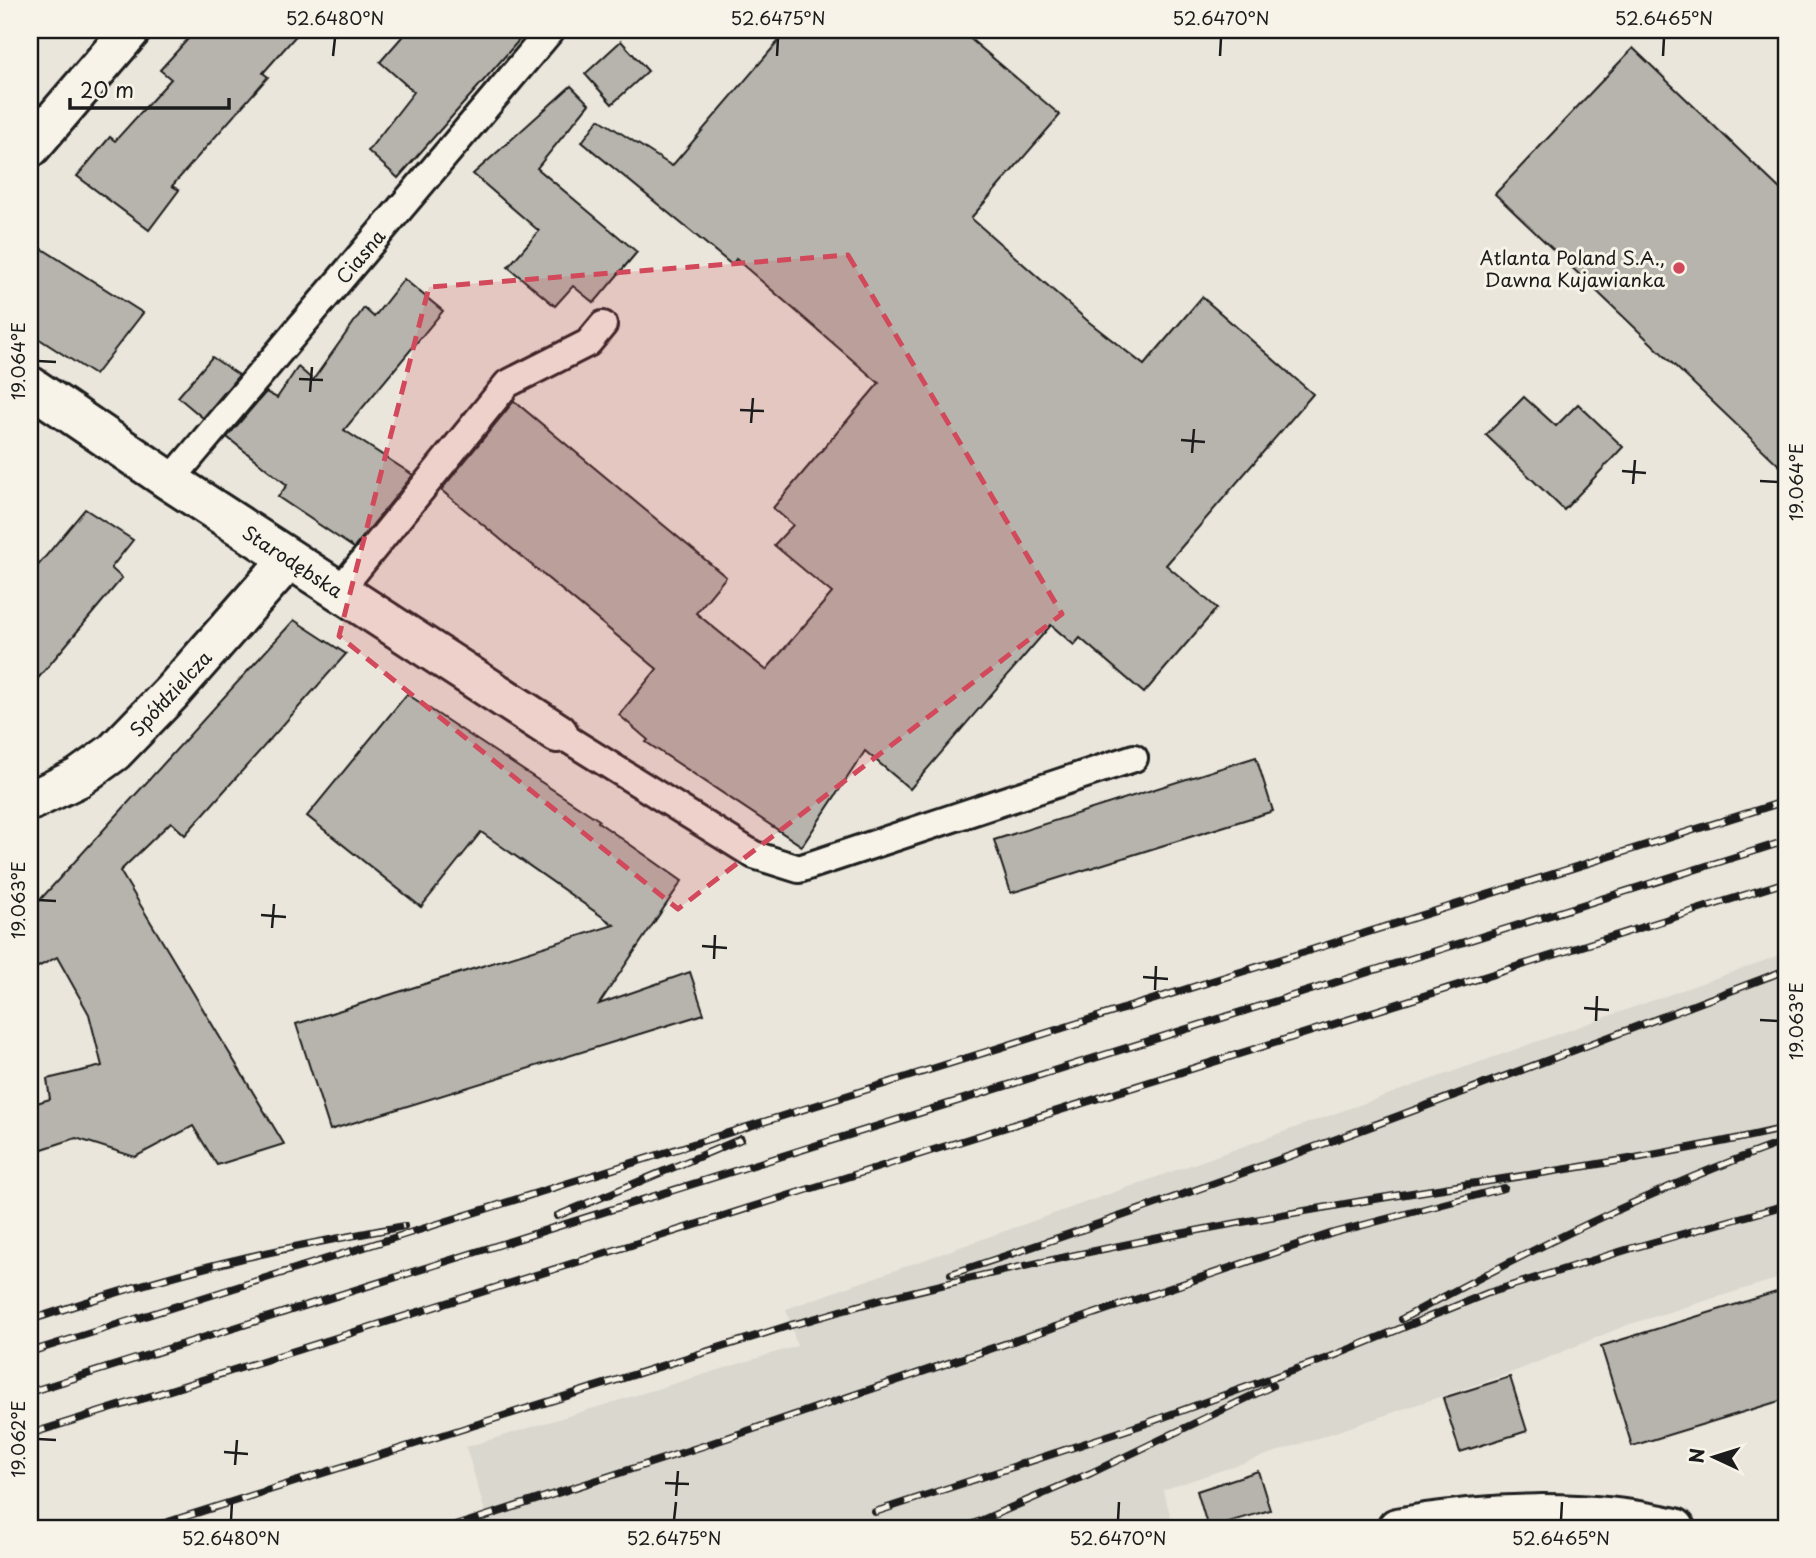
<svg xmlns="http://www.w3.org/2000/svg" width="1816" height="1558" font-family="'Playpen Sans',sans-serif">
<style>
.built{fill:#dad7ce}
.building{fill:#b6b4ac;stroke:#1c1c1c;stroke-width:2}
.lines{fill:none;stroke-linecap:round;stroke-linejoin:round}
.service-casing{stroke:#1c1c1c;stroke-width:32}
.minor-casing{stroke:#1c1c1c;stroke-width:44}
.service{stroke:#f7f3e8;stroke-width:26}
.minor{stroke:#f7f3e8;stroke-width:38}
.rail-casing{stroke:#1c1c1c;stroke-width:8}
.rail{stroke:#f7f3e8;stroke-width:5;stroke-dasharray:16;stroke-linecap:butt}
.marked{fill:#d1495b;fill-opacity:0.2;stroke:#d1495b;stroke-width:5;stroke-dasharray:14 9;stroke-linejoin:round}
.ticks{fill:none;stroke:#1c1c1c;stroke-width:2.5}
.poi-dot{fill:#d1495b;stroke:#f7f3e8;stroke-width:2.5}
.labels{text-anchor:middle;dominant-baseline:central;stroke-width:6;stroke-linejoin:round;paint-order:stroke}
.street-label{font-size:19px;fill:#1c1c1c;stroke:#f7f3e8}
.poi-label{font-size:19px;fill:#1c1c1c;stroke:#f7f3e8;text-anchor:end}
.neatline{fill:none;stroke:#1c1c1c;stroke-width:2.5}
.ticks-label{font-size:18px;text-anchor:middle;fill:#1c1c1c}
</style>
<rect width="100%" height="100%" fill="#eae6dc"/>
<filter id="ink" filterUnits="userSpaceOnUse"><feTurbulence type="fractalNoise" baseFrequency=".0143" numOctaves="2"/><feDisplacementMap in="SourceGraphic" scale="14" xChannelSelector="R" yChannelSelector="G"/><feConvolveMatrix kernelMatrix="1 2 1 2 8 2 1 2 1" color-interpolation-filters="sRGB"/></filter>
<g filter="url(#ink)">
<path class="built" d="M 1786,953 L 1786,1276 L 1627,1325 L 1516,1371 L 1163,1490 L 1174,1528 L 490,1528 L 466,1447 L 797,1346 L 786,1309 Z"/>
<g class="building">
<path d="M 196,30 L 301,30 L 263,73 L 268,77 L 172,186 L 179,190 L 149,230 L 77,176 L 110,137 L 115,141 L 171,79 L 160,70 Z"/>
<path d="M 408,30 L 528,30 L 398,178 L 368,151 L 414,92 L 380,62 Z"/>
<path d="M 788,30 L 960,30 L 1060,115 L 971,218 L 1089,322 L 1144,365 L 1202,297 L 1313,394 L 1166,565 L 1217,608 L 1144,693 L 1080,638 L 1074,645 L 1051,625 L 910,789 L 865,751 L 802,846 L 646,742 L 648,740 L 619,715 L 657,669 L 441,490 L 514,401 L 726,577 L 696,613 L 766,670 L 832,593 L 774,545 L 793,525 L 773,508 L 879,383 L 736,259 L 732,265 L 582,142 L 599,119 L 672,166 Z"/>
<path d="M 621,41 L 648,71 L 612,104 L 585,74 Z"/>
<path d="M 1633,48 L 1786,195 L 1786,472 L 1495,194 Z"/>
<path d="M 571,86 L 589,104 L 537,168 L 637,252 L 594,303 L 573,286 L 555,306 L 508,267 L 539,231 L 473,174 Z"/>
<path d="M 30,241 L 143,313 L 95,375 L 30,333 Z"/>
<path d="M 404,279 L 443,311 L 344,430 L 413,475 L 354,548 L 278,497 L 287,485 L 227,437 L 266,392 L 277,398 L 298,367 L 313,380 L 364,308 L 374,317 Z"/>
<path d="M 212,357 L 239,375 L 203,418 L 178,397 Z"/>
<path d="M 1524,397 L 1556,426 L 1578,404 L 1623,447 L 1564,510 L 1486,435 Z"/>
<path d="M 85,509 L 133,540 L 111,568 L 122,578 L 30,688 L 30,575 Z"/>
<path d="M 294,620 L 346,654 L 185,835 L 171,822 L 120,871 L 284,1144 L 217,1165 L 193,1126 L 135,1157 L 76,1138 L 30,1153 L 30,1105 L 50,1099 L 47,1079 L 102,1066 L 89,1014 L 57,957 L 30,971 L 30,907 L 39,901 Z"/>
<path d="M 407,694 L 599,820 L 598,822 L 682,881 L 599,1004 L 690,972 L 704,1014 L 330,1130 L 296,1024 L 614,925 L 481,832 L 421,907 L 307,816 Z"/>
<path d="M 1256,757 L 1273,811 L 1011,893 L 994,840 Z"/>
<path d="M 1786,1289 L 1786,1399 L 1632,1446 L 1601,1346 Z"/>
<path d="M 1510,1377 L 1527,1431 L 1460,1452 L 1443,1398 Z"/>
<path d="M 1258,1471 L 1270,1510 L 1208,1528 L 1197,1491 Z"/>
</g>
<g class="lines">
<defs>
<g id="service">
<path d="M 170,481 L 551,30"/>
<path d="M 339,591 L 507,384 L 588,343 L 603,325"/>
<path d="M 558,733 L 754,855 L 799,869 L 1134,758"/>
</g>
<g id="minor">
<path d="M 30,148 L 131,30"/>
<path d="M 30,386 L 170,481 L 558,733"/>
<path d="M 30,801 L 78,778 L 114,752 L 171,693 L 289,559"/>
<path d="M 1397,1528 C 1486,1511 1586,1508 1675,1528"/>
</g>
</defs>
<use href="#service" class="service-casing"/>
<use href="#minor" class="minor-casing"/>
<use href="#service" class="service"/>
<use href="#minor" class="minor"/>
<defs>
<g id="rail">
<path d="M 557,1216 L 741,1139"/>
<path d="M 951,1274 C 1233,1181 1509,1075 1786,970"/>
<path d="M 1402,1319 C 1526,1252 1653,1188 1786,1141"/>
<path d="M 30,1320 C 96,1299 163,1277 231,1261 C 288,1247 346,1237 404,1226"/>
<path d="M 30,1352 L 1786,801"/>
<path d="M 30,1392 L 1786,841"/>
<path d="M 30,1434 L 1786,882"/>
<path d="M 875,1512 L 1147,1423 L 1333,1356 L 1488,1293 L 1629,1249 L 1786,1205"/>
<path d="M 149,1528 L 791,1325 C 823,1317 855,1306 887,1298 C 1033,1262 1180,1232 1328,1207 C 1481,1180 1635,1163 1786,1128"/>
<path d="M 449,1528 L 706,1445 L 1333,1233 L 1504,1188"/>
<path d="M 964,1528 L 1091,1473 L 1272,1386"/>
</g>
</defs>
<use href="#rail" class="rail-casing"/>
<use href="#rail" class="rail"/>
</g>
</g>
<path class="marked" d="M 848,255 L 1062,614 L 678,909 L 339,636 L 429,287 Z"/>
<path class="ticks" d="M 333,56 L 335,38M 777,56 L 778,38M 1220,56 L 1221,38M 1663,56 L 1664,38M 38,361 L 56,362M 299,379 L 323,380M 310,392 L 312,367M 740,410 L 764,411M 751,423 L 753,398M 1181,440 L 1205,442M 1192,453 L 1194,429M 1622,471 L 1646,473M 1760,481 L 1778,482M 1633,484 L 1635,460M 38,900 L 56,901M 261,915 L 286,917M 272,928 L 274,904M 702,946 L 727,948M 714,959 L 715,935M 1143,977 L 1168,979M 1155,990 L 1156,966M 1584,1008 L 1609,1010M 1760,1020 L 1778,1021M 1596,1021 L 1597,996M 38,1439 L 56,1440M 224,1452 L 248,1454M 235,1465 L 237,1440M 665,1483 L 689,1484M 676,1496 L 678,1471M 231,1520 L 232,1502M 674,1520 L 676,1502M 1118,1520 L 1119,1502M 1561,1520 L 1562,1502"/>
<circle class="poi-dot" cx="1679" cy="268" r="7"/>
<g class="labels">
<g class="street-label">
<text transform="translate(360 256) rotate(-50)">Ciasna</text>
<text transform="translate(293 561) rotate(33)">Starodębska</text>
<text transform="translate(170 693) rotate(-47)">Spółdzielcza</text>
</g>
<g class="poi-label">
<text x="1665" y="257">Atlanta Poland S.A.,<tspan x="1665" dy="22">Dawna Kujawianka</tspan></text>
</g>
</g>
<rect width="1816" height="1558" fill="none" stroke="#f7f3e8" stroke-width="77"/>
<g transform="translate(1714 1457) rotate(274)" stroke="#f7f3e8" stroke-width="5" paint-order="stroke">
<path d="M0-5L12 26L0 18L-12 26Z" fill="#1c1c1c"/>
<text y="-10" font-size="19" font-weight="bold" text-anchor="middle" fill="#1c1c1c">N</text>
</g>
<path d="M70 98v10h159v-10" fill="none" stroke="#1c1c1c" stroke-width="3.5"/>
<text x="80" y="98" font-size="21" fill="#1c1c1c" stroke="#f7f3e8" stroke-width="5" paint-order="stroke">20 m</text>
<rect x="38" y="38" width="1740" height="1482" class="neatline"/>
<g class="ticks-label">
<text x="335" y="25">52.6480°N</text>
<text x="778" y="25">52.6475°N</text>
<text x="1221" y="25">52.6470°N</text>
<text x="1664" y="25">52.6465°N</text>
<text transform="translate(19 361) rotate(-90)" y="6">19.064°E</text>
<text transform="translate(1797 482) rotate(-90)" y="6">19.064°E</text>
<text transform="translate(19 900) rotate(-90)" y="6">19.063°E</text>
<text transform="translate(1797 1021) rotate(-90)" y="6">19.063°E</text>
<text transform="translate(19 1439) rotate(-90)" y="6">19.062°E</text>
<text x="231" y="1545">52.6480°N</text>
<text x="674" y="1545">52.6475°N</text>
<text x="1118" y="1545">52.6470°N</text>
<text x="1561" y="1545">52.6465°N</text>
</g>
</svg>
